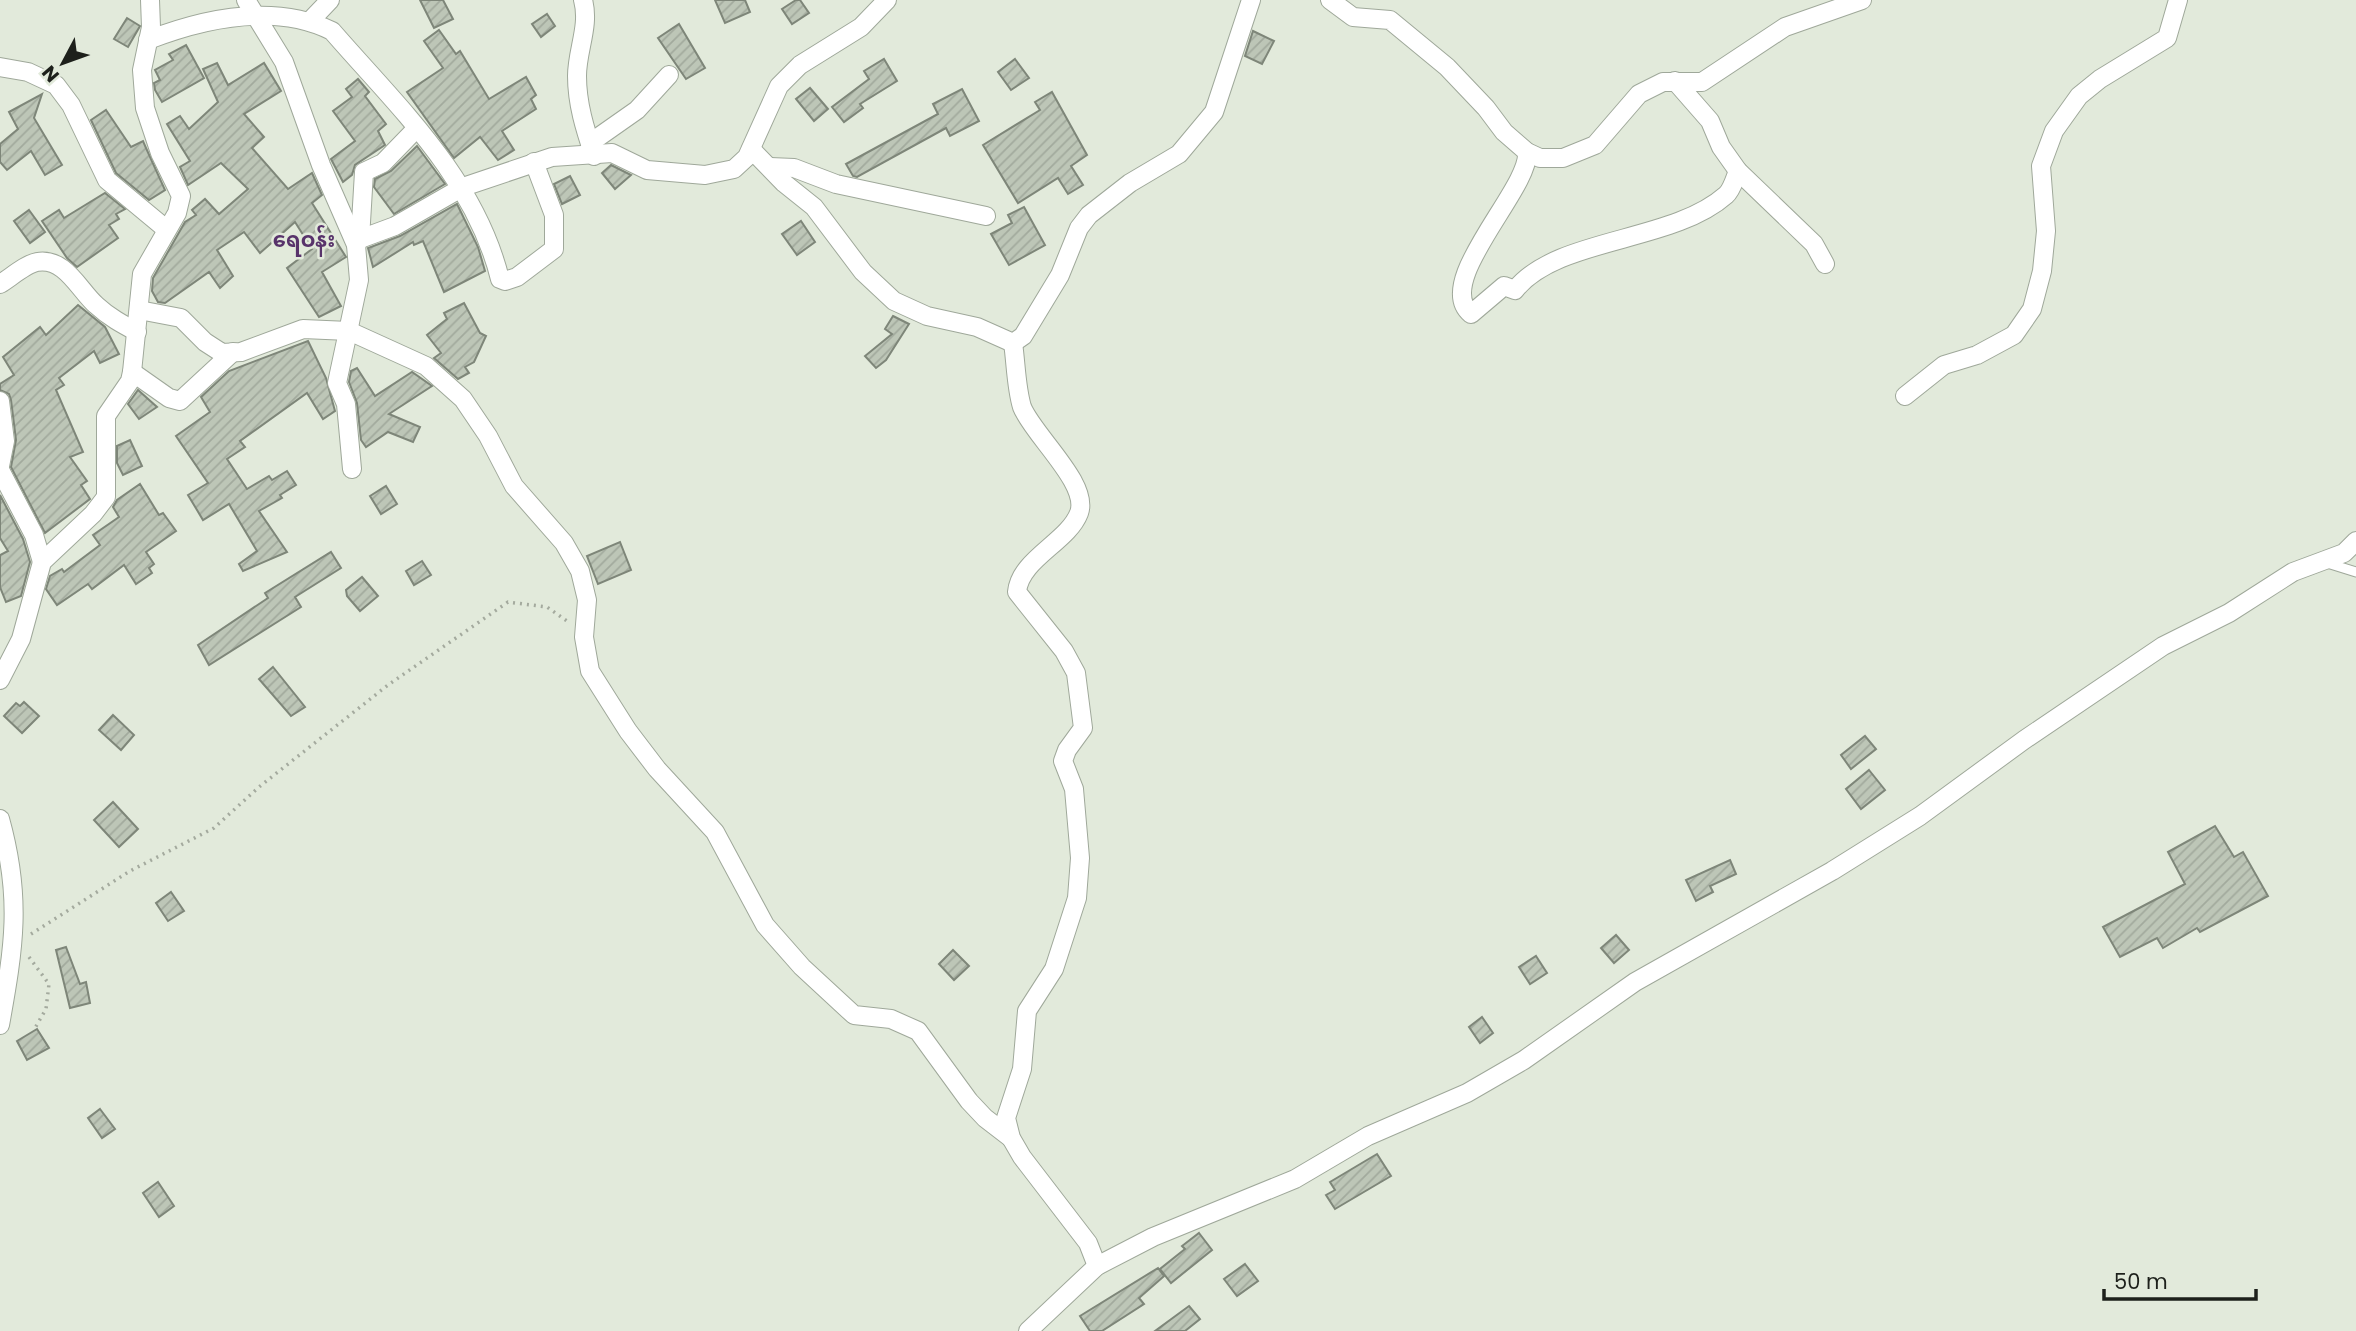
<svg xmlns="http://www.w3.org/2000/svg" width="2356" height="1331" font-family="Poppins,'Noto Sans Myanmar',sans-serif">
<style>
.building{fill:url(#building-hatch);stroke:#7e8679;stroke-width:2}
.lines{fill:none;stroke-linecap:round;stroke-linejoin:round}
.service-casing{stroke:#9fa89a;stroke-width:11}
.minor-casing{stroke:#9fa89a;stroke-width:20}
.path{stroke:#a4aa9e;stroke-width:3.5;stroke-dasharray:2 5;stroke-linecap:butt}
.service{stroke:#fff;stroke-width:9}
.minor{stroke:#fff;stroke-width:18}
.labels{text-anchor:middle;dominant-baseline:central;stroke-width:5;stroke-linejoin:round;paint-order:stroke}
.quarter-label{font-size:21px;font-weight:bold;fill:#58336b;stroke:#e2eadb}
</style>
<defs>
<pattern id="building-hatch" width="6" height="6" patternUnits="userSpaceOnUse" patternTransform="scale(1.75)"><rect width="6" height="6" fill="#bdc6b7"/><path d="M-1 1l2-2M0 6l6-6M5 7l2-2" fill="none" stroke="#a2aa9d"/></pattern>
</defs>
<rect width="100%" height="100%" fill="#e2eadb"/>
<g class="building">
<path d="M 420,0 L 443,0 L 453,19 L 434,28 Z"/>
<path d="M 715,0 L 745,0 L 750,12 L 725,23 Z"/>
<path d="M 796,0 L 800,0 L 809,13 L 792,24 L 782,9 Z"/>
<path d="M 547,14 L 555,26 L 541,37 L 532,24 Z"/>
<path d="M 127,18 L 140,26 L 128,47 L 114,39 Z"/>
<path d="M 679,24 L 705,68 L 686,79 L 658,38 Z"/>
<path d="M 439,30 L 456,54 L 460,51 L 489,99 L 526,77 L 536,95 L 531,99 L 536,109 L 502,131 L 514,150 L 498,160 L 480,137 L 454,158 L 407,92 L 443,68 L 424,41 Z"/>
<path d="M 1253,31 L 1274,41 L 1262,64 L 1245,56 Z"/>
<path d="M 186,45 L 204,78 L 162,102 L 155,90 L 154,83 L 160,80 L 155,70 L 173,60 L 169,54 Z"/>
<path d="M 884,59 L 897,81 L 860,104 L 863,108 L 844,122 L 832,107 L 869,79 L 864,71 Z"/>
<path d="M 1015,59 L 1029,78 L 1011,90 L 998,72 Z"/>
<path d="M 217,63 L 228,85 L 264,63 L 281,91 L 244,114 L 264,137 L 252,148 L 288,189 L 312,173 L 322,195 L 312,203 L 346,257 L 322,272 L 341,306 L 319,317 L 287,268 L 312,249 L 295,222 L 260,253 L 244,232 L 217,250 L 233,276 L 220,288 L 209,272 L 165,303 L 158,302 L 152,291 L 153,278 L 185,222 L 196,215 L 192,210 L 205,199 L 219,214 L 248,189 L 221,163 L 188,185 L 180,167 L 190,161 L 167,124 L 180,116 L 189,129 L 218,102 L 203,69 Z"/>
<path d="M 358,79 L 369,92 L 365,96 L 386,124 L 378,131 L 385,145 L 355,165 L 352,175 L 343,182 L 331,159 L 355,141 L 333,111 L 352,97 L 346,89 Z"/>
<path d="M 810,88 L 828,109 L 814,121 L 796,99 Z"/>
<path d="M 962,89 L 979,121 L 950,136 L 946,128 L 857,177 L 853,176 L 846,164 L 938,114 L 933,104 Z"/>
<path d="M 1052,92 L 1087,155 L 1071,166 L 1083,185 L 1068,194 L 1058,178 L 1018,203 L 983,145 L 1040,110 L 1035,102 Z"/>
<path d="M 42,94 L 34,118 L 62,165 L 45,175 L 31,151 L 7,170 L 0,162 L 0,144 L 18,129 L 9,112 Z"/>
<path d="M 106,110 L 131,147 L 143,141 L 146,148 L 165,190 L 149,200 L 116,173 L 91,120 Z"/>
<path d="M 417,146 L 445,184 L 394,214 L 374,187 L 375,179 L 391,171 Z"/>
<path d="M 611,165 L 631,175 L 615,189 L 602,173 Z"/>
<path d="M 570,176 L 580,195 L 562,204 L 554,184 Z"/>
<path d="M 105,193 L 125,209 L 116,214 L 119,219 L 109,225 L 118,238 L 77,267 L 67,258 L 42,221 L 59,210 L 64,218 Z"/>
<path d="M 457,204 L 478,247 L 485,271 L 444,292 L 423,241 L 414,245 L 413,242 L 373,267 L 368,248 L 400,236 Z"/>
<path d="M 1024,207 L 1045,245 L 1009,265 L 991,234 L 1012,223 L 1008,215 Z"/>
<path d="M 29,210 L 45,232 L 30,243 L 14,221 Z"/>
<path d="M 801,221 L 815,242 L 797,255 L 782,234 Z"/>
<path d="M 464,303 L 480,333 L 486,336 L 474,362 L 465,367 L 469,373 L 458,379 L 434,358 L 441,353 L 427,335 L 447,319 L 444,313 Z"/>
<path d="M 78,305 L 105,327 L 119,354 L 100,363 L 94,351 L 59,378 L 64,385 L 56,390 L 83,452 L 70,457 L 87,481 L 81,485 L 90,499 L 45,533 L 11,467 L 16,440 L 11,400 L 9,394 L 0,390 L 0,384 L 14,375 L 3,357 L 40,327 L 46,335 Z"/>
<path d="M 893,316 L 909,324 L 886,360 L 876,368 L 865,356 L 892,334 L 885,329 Z"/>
<path d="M 308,341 L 326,378 L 335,411 L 323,419 L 307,393 L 240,441 L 245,447 L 227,459 L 247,489 L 269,476 L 272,480 L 287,471 L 296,485 L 280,495 L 282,498 L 259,511 L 287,552 L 243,571 L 239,564 L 257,551 L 229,504 L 203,520 L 188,495 L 208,483 L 176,436 L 210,412 L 201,397 L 229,371 Z"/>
<path d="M 357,368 L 375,396 L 412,372 L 432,386 L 389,414 L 420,427 L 413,442 L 388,432 L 366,447 L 361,440 L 357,403 L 349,382 L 351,371 Z"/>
<path d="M 138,390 L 157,407 L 139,419 L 128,404 Z"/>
<path d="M 130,440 L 142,466 L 123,475 L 117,463 L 117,446 Z"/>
<path d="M 140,484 L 159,515 L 163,513 L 176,531 L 146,552 L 154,564 L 149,568 L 152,573 L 136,584 L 124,565 L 92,589 L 88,584 L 57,605 L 46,589 L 50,576 L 62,569 L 64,572 L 100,545 L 93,535 L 119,517 L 113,507 L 117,500 Z"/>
<path d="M 386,486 L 397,504 L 381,514 L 370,496 Z"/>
<path d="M 0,495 L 23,539 L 30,562 L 21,596 L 6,602 L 0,587 L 0,555 L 8,551 L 0,538 Z"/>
<path d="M 620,542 L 631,570 L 598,584 L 587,556 Z"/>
<path d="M 331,552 L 341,568 L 295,597 L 301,607 L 209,665 L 198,645 L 268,598 L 265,593 Z"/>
<path d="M 422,561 L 431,575 L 414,585 L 406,571 Z"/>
<path d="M 362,577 L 378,596 L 360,611 L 347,596 L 346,590 Z"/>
<path d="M 273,667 L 305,707 L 291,716 L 259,679 Z"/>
<path d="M 24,702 L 39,716 L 22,733 L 4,716 L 16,703 L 20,706 Z"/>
<path d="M 113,715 L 134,735 L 121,750 L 99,730 Z"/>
<path d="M 1865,736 L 1876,749 L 1851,769 L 1841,755 Z"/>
<path d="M 1869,770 L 1885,790 L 1861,809 L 1846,789 Z"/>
<path d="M 113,802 L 138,829 L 119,847 L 94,820 Z"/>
<path d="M 2215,826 L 2234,857 L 2243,852 L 2268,896 L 2200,932 L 2197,928 L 2163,948 L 2157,938 L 2120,957 L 2103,927 L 2185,884 L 2168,852 Z"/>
<path d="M 1730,860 L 1736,874 L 1710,886 L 1713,892 L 1696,901 L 1686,880 Z"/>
<path d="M 171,892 L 184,911 L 168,921 L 156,903 Z"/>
<path d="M 1616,935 L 1629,950 L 1614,963 L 1601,948 Z"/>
<path d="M 66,947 L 80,984 L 86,982 L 90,1003 L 70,1008 L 56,950 Z"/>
<path d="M 953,950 L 969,966 L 954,980 L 939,964 Z"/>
<path d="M 1536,956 L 1547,973 L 1530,984 L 1519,967 Z"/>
<path d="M 1482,1017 L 1493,1033 L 1480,1043 L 1469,1027 Z"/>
<path d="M 37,1029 L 49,1048 L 27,1060 L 17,1041 Z"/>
<path d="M 100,1109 L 115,1129 L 102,1138 L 88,1118 Z"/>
<path d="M 1377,1154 L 1391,1176 L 1335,1209 L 1326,1195 L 1335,1190 L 1330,1182 Z"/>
<path d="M 158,1182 L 174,1206 L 159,1217 L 143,1193 Z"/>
<path d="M 1199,1233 L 1212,1250 L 1171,1283 L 1160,1269 L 1185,1249 L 1182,1246 Z"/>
<path d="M 1245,1264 L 1258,1281 L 1237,1296 L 1224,1279 Z"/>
<path d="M 1158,1268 L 1164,1276 L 1139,1298 L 1144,1304 L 1102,1331 L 1090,1331 L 1080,1316 Z"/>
<path d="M 1189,1306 L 1200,1319 L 1185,1331 L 1155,1331 Z"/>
</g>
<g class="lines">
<defs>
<path id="service" d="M 2324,562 L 2356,572"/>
<g id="minor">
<path d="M 246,0 L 284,62 L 321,165 L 356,245 L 359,280 L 337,383 L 346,404 L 352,469"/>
<path d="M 583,0 C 590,26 577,50 577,76 C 577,104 585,129 594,156"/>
<path d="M 1330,0 L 1353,17 L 1390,20 L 1447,67 L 1486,108 L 1504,132 L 1527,152 L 1540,158 L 1563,158 L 1595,145 L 1639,94 L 1663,82 L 1702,82 L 1785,27 L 1862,0"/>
<path d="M 311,20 L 330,0"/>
<path d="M 148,40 C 205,18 275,3 332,31 C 398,107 475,178 500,279 L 505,281 L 517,277 L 554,249 L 554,215 L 534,162"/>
<path d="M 0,67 L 28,72 L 56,85 L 71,105 L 107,180 L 166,229"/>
<path d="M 1675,81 L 1710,121 L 1721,147 L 1738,171 L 1814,244 L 1825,264"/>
<path d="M 590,143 L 637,110 L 669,75"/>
<path d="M 751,149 L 784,183 L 814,207 L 863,272 L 894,301 L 927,316 L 977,327 L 1013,343 L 1023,336 L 1060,275 L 1079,228 L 1089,215 L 1130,183 L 1179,154 L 1214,112 L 1251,0"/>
<path d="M 1527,152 C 1531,188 1432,282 1471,314 L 1504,286 L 1515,290 C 1557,237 1672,243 1726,195 C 1732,190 1735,178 1738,171"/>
<path d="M 770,167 L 794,168 L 836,184 L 986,216"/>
<path d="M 360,239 L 364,172 L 383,163 L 416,129"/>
<path d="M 356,245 L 360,239 L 395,226 L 463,187 L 552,157 L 612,153 L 647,170 L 705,175 L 734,169 L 747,157 L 779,86 L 800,65 L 861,27 L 887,0"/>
<path d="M 0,284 C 10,278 26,264 37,262 C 65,257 79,290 96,305 C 109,317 122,324 137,332"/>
<path d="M 139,310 L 181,318 L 205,342 L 222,353 L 241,352 L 303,329 L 349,331 L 426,366 L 463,399 L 488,436 L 514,486 L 564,543 L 580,571 L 587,600 L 584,637 L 590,671 L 628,731 L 657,769 L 715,832 L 765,925 L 802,967 L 854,1015 L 891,1019 L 918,1031 L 969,1101 L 985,1118 L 1011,1138"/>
<path d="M 1013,343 C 1016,363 1016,387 1022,407 C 1033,435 1090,484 1079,513 C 1068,542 1020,559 1017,592 L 1064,651 L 1076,673 L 1083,728 L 1067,750 L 1063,761 L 1074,789 L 1080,858 L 1077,898 L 1054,969 L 1027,1011 L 1022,1069 L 1006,1118 L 1011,1138 L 1022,1157 L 1088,1243 L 1097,1266"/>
<path d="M 132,372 L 169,398 L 180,401 L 233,352"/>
<path d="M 1905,396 L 1944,365 L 1977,355 L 2014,335 L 2032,309 L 2042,271 L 2046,231 L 2041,166 L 2054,131 L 2079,96 L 2100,79 L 2167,38 L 2178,0"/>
<path d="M 0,401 L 5,441 L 0,466"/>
<path d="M 0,470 L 34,535 L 42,562"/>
<path d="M 0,680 L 21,639 L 42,562 L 93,514 L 106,497 L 106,416 L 130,381 L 132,372 L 142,274 L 177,213 L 181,196 L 160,153 L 145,108 L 142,70 L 151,27 L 150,0"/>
<path d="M 0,819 C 22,898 14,947 0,1025"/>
<path d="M 1028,1331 L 1097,1266 L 1153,1237 L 1295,1179 L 1368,1136 L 1467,1093 L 1524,1060 L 1635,982 L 1832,871 L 1920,816 L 2024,740 L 2163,646 L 2229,613 L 2293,572 L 2344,553 L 2356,541"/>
</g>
</defs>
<use href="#service" class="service-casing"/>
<use href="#minor" class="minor-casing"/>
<g class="path">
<path d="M 31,934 L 130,871 L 214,828 L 259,787 L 388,685 L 508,602 L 547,607 L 567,621"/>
<path d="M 29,957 L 49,984 L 46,1009 L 35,1028"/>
</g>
<use href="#service" class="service"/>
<use href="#minor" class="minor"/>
</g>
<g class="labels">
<g class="quarter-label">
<text x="304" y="239">ရေဝန်း</text>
</g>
</g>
<g transform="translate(63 63) rotate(229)" stroke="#e2eadb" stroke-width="5" paint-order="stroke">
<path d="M0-5L12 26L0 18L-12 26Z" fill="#1d201b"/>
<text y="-10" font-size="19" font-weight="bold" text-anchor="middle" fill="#1d201b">N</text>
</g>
<path d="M2104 1289v10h152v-10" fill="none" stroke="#1d201b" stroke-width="3.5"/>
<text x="2114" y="1289" font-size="21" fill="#1d201b" stroke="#e2eadb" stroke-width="5" paint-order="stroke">50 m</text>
</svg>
